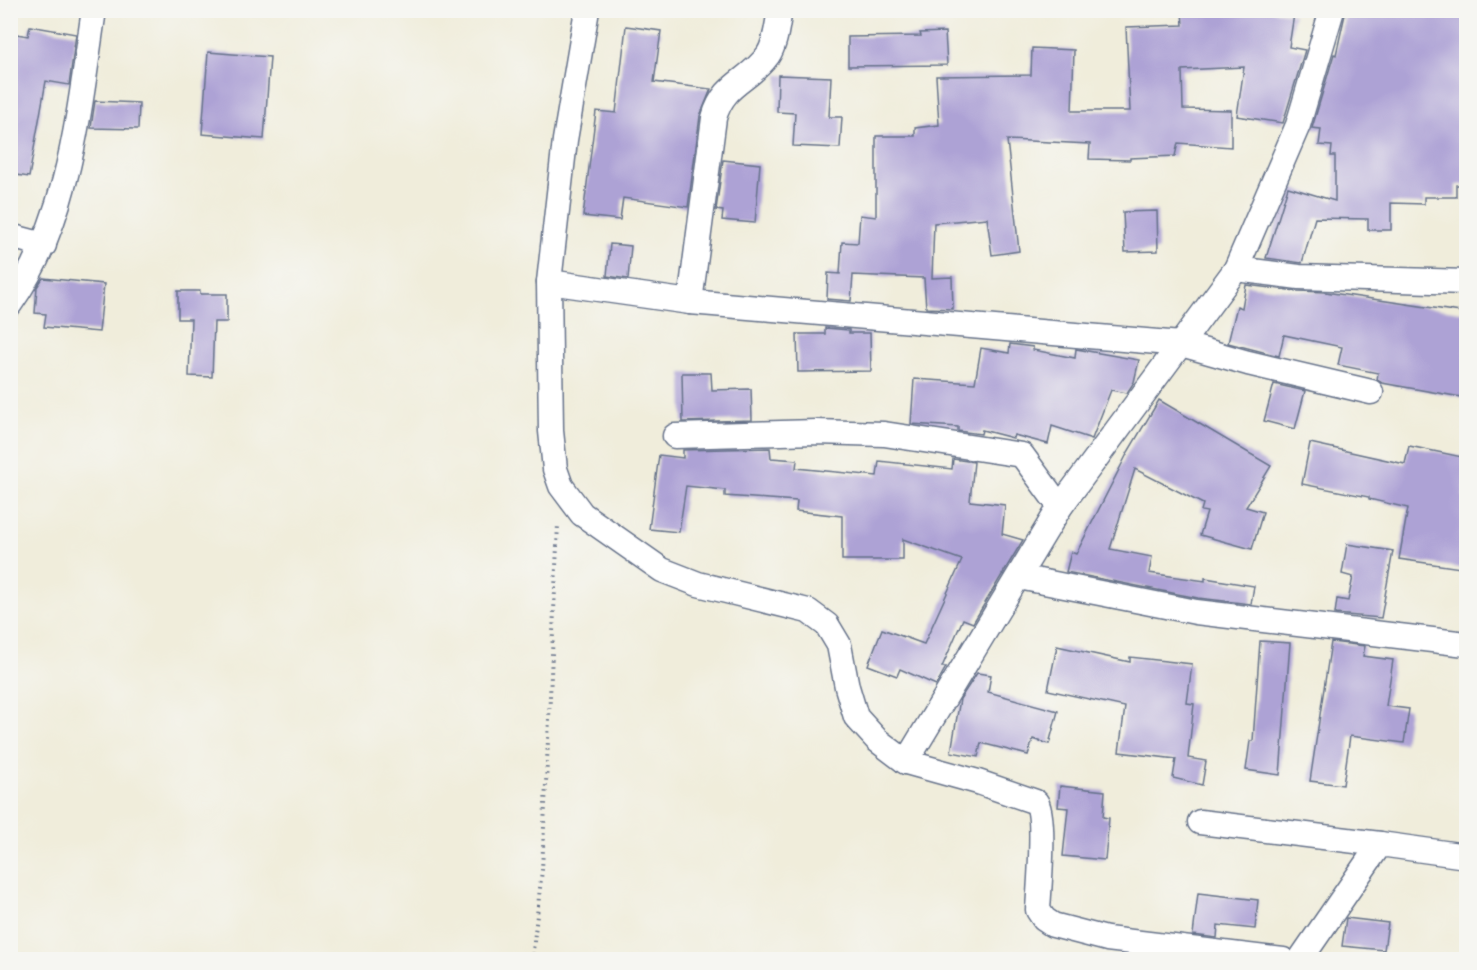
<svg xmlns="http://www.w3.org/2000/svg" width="1477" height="970" font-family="Mali,sans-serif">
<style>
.building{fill:#ada2d5}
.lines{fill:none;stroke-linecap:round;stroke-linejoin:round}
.minor-casing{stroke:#66728a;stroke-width:27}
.path{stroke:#66728a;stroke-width:4;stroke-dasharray:1.5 4.5;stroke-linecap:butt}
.minor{stroke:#fff;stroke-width:24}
</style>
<rect width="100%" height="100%" fill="#f6f6f2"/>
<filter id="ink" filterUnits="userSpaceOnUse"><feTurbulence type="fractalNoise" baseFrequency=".0167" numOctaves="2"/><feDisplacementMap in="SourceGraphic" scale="12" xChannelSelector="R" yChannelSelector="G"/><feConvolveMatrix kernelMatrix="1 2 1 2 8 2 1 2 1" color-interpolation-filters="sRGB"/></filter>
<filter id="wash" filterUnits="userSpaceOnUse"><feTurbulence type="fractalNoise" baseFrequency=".008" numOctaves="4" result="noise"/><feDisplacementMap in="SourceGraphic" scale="24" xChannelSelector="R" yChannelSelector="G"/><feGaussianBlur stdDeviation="1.35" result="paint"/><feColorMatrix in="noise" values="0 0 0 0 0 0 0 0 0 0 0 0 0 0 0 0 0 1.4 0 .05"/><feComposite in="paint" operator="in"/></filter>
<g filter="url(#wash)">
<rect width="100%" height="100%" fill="#f0eddb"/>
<g id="blocks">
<g class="building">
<path d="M 1267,10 L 1294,14 L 1289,47 L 1305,50 L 1283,123 L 1237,116 L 1244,67 L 1182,70 L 1183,109 L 1231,110 L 1231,147 L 1178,143 L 1175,156 L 1130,158 L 1130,160 L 1089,159 L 1090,144 L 1007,140 L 1019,251 L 992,255 L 987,218 L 934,223 L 932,278 L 952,277 L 953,309 L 926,308 L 924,278 L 853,275 L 851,301 L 827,299 L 828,273 L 840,274 L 842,242 L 858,243 L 860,215 L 876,217 L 876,136 L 915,136 L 915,128 L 939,125 L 936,76 L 1031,75 L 1032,48 L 1074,50 L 1072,111 L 1130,111 L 1126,27 L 1183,25 L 1182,11 Z"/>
<path d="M 1346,10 L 1444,10 L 1467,13 L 1467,185 L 1456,185 L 1456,197 L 1424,197 L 1424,204 L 1391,203 L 1391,230 L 1368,230 L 1368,219 L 1315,218 L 1302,263 L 1266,258 L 1288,187 L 1335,201 L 1335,156 L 1331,156 L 1332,146 L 1319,145 L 1321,129 L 1312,128 L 1334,54 L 1336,55 Z"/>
<path d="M 30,26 L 76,34 L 69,85 L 46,81 L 29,177 L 10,174 L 10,33 L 28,36 Z"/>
<path d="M 626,26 L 661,31 L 654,82 L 711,89 L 700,116 L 688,207 L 623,198 L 620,220 L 583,216 L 596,111 L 616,113 Z"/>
<path d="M 945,32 L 947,65 L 848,66 L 848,37 L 921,36 L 920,33 Z"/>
<path d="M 208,52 L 270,57 L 264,139 L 202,134 Z"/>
<path d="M 778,75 L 831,77 L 829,117 L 842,117 L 840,148 L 793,146 L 795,113 L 777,112 Z"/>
<path d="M 95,101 L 139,103 L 138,129 L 91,128 Z"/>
<path d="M 723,160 L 760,164 L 755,223 L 722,220 L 723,211 L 716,210 Z"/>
<path d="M 1157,211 L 1158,251 L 1125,252 L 1123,212 Z"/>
<path d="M 610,244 L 631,246 L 628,279 L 607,276 Z"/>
<path d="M 43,278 L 104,284 L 99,332 L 44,327 L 46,314 L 35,313 L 37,287 Z"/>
<path d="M 1246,285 L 1297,291 L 1325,292 L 1467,313 L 1467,398 L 1382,383 L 1377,380 L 1378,373 L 1338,365 L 1342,347 L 1284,335 L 1279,356 L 1228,343 L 1237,306 L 1242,308 Z"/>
<path d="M 178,291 L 200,291 L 200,294 L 227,294 L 227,322 L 214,322 L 212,377 L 189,376 L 191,319 L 178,319 Z"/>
<path d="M 825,328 L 849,330 L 849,333 L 870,333 L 871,371 L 798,372 L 797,334 L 825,334 Z"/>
<path d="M 1010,344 L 1033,347 L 1033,350 L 1075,358 L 1076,349 L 1139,360 L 1134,382 L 1127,393 L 1111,390 L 1092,439 L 1052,426 L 1048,444 L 1014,435 L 1013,438 L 982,430 L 981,434 L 958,431 L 958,427 L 911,424 L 914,379 L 975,383 L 981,348 L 1009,353 Z"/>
<path d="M 682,373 L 711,373 L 712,390 L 751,389 L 752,420 L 683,422 Z"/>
<path d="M 1274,384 L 1305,391 L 1295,429 L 1264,421 Z"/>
<path d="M 1159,400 L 1271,466 L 1246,507 L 1263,512 L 1252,549 L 1200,535 L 1207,512 L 1201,511 L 1203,504 L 1135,469 L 1110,549 L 1152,557 L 1149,573 L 1205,581 L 1205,578 L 1254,586 L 1251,604 L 1198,598 L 1066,572 L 1071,552 L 1076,554 L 1128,452 Z"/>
<path d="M 1310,443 L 1405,464 L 1409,446 L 1467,458 L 1467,478 L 1463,497 L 1467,498 L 1467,569 L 1399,559 L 1408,508 L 1369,499 L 1369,497 L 1302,484 Z"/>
<path d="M 770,448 L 771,458 L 797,460 L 796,468 L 877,476 L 879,461 L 952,469 L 953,459 L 974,462 L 970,501 L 1005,505 L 1002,534 L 1023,540 L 973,623 L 963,619 L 942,667 L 946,667 L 936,685 L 900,669 L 897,676 L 868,665 L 882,629 L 924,644 L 962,560 L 903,539 L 903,560 L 842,560 L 842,516 L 796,511 L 797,501 L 725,496 L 725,490 L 686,486 L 679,532 L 649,529 L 659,455 L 683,458 L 683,450 Z"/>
<path d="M 1347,544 L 1393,551 L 1381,618 L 1335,614 L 1337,599 L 1348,601 L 1353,577 L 1342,574 Z"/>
<path d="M 1260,641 L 1290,643 L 1280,775 L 1246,770 L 1250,741 L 1253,741 Z"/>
<path d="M 1331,642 L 1365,646 L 1363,656 L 1393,660 L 1386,706 L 1409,709 L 1404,743 L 1350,736 L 1343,785 L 1310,781 Z"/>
<path d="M 1057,646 L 1130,662 L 1130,657 L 1192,664 L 1187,703 L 1194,704 L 1188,758 L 1206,761 L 1202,785 L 1173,778 L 1176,759 L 1119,752 L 1125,707 L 1048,690 Z"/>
<path d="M 977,673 L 991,675 L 988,692 L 1058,711 L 1049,744 L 1033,739 L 1028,755 L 981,743 L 978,757 L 951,752 L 960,699 Z"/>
<path d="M 1060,786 L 1105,791 L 1103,817 L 1109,818 L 1105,860 L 1063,856 L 1068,808 L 1058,807 Z"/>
<path d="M 1198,893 L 1258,900 L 1255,929 L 1218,925 L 1217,938 L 1193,935 Z"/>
<path d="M 1346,918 L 1388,923 L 1384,950 L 1342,946 Z"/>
</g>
</g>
</g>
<g filter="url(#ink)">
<use href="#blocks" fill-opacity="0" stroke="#66728a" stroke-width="1.5"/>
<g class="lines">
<defs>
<g id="minor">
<path d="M 587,10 L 565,140 L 549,282 L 551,431 L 555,469 L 561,486 L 582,514 L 662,570 L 698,584 L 808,611 L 827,625 L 839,645 L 847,687 L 856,717 L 877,740 L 906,762 L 978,782 L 1036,802 C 1046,815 1039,890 1038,910 L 1044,919 L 1053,925 L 1107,939 L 1283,960"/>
<path d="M 10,236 L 44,245"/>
<path d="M 1236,269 L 1299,277 L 1466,282"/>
<path d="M 549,282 L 690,302 L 1181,344 L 1248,363 L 1371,392"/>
<path d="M 690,302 L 714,118 C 724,82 749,82 768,55 C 776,43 777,25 780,10"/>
<path d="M 10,304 C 70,220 79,110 94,10"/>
<path d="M 675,436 L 816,432 L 884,434 L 1022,455 L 1060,507"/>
<path d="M 1019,577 L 1196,612 L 1466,644"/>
<path d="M 906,762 L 1060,507 L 1236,269 L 1298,125 L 1332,10"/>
<path d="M 1200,822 L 1380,844"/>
<path d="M 1300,960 L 1380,844 L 1466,856"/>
</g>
</defs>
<use href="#minor" class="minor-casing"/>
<path class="path" d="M 532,960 L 542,870 L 558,524"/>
<use href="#minor" class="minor"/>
</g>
</g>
<rect width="1477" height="970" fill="none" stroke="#f6f6f2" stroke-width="36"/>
</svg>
